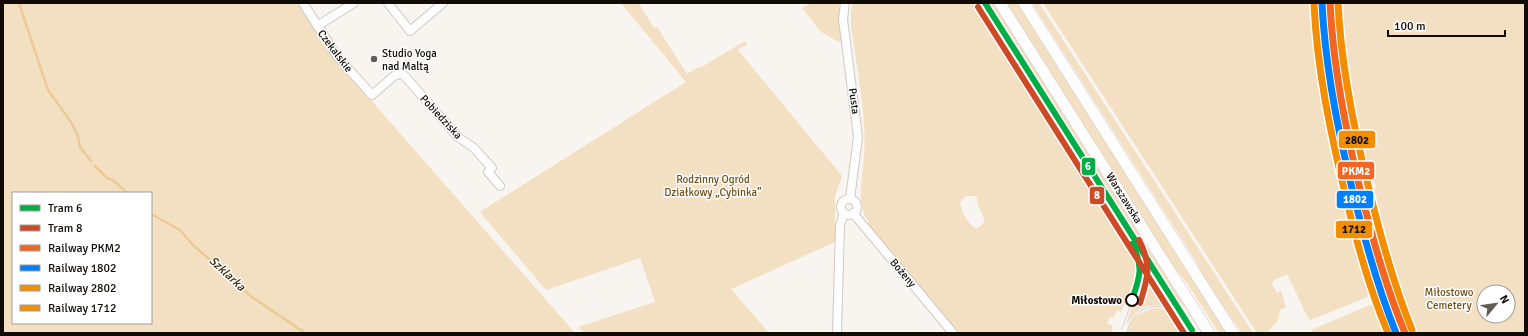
<svg xmlns="http://www.w3.org/2000/svg" width="1528" height="336" font-family="Signika,sans-serif">
<style>
.green{fill:#f3dfc2;fill-rule:evenodd}
.lines{fill:none;stroke-linecap:round;stroke-linejoin:round}
.stream{stroke:#ecca94;stroke-width:2.5}
.minor-casing{stroke:#cfcac3;stroke-width:10}
.secondary-casing{stroke:#cfcac3;stroke-width:12}
.minor{stroke:#fefdfd;stroke-width:8}
.secondary{stroke:#fefdfd;stroke-width:11}
.tram{stroke:#d7d5d4;stroke-width:1}
.rail-1-casing{stroke:#fff;stroke-width:10}
.rail-2-casing{stroke:#fff;stroke-width:10}
.rail-3-casing{stroke:#fff;stroke-width:10}
.rail-4-casing{stroke:#fff;stroke-width:10}
.rail-1{stroke:#f26522;stroke-width:7}
.rail-2{stroke:#0080ff;stroke-width:7}
.rail-3{stroke:#f38e00;stroke-width:7}
.rail-4{stroke:#f38e00;stroke-width:7}
.tram-1-casing{stroke:#fff;stroke-width:9}
.tram-2-casing{stroke:#fff;stroke-width:9}
.tram-1{stroke:#00ad46;stroke-width:6}
.tram-2{stroke:#ce4a27;stroke-width:6}
.poi-dot{fill:#615d56;stroke:#fff;stroke-width:1.5}
.stop-dot{fill:#fff;stroke:#100b04;stroke-width:2}
.labels{text-anchor:middle;dominant-baseline:central;stroke-width:3;stroke-linejoin:round;paint-order:stroke}
.street-label{font-size:11px;fill:#100b04;stroke:#fff}
.poi-label{font-size:11px;fill:#100b04;stroke:#fff;text-anchor:start}
.park-label{font-size:11px;fill:#705018;stroke:#fff}
.stop-label{font-size:11px;font-weight:bold;fill:#100b04;stroke:#fff;text-anchor:end}
.water-label{font-size:12px;font-style:italic;fill:#3c2907;stroke:#fff}
.line-badge{stroke:#fff;stroke-width:1.5}
.badge-label{font-size:11px;text-anchor:middle;font-weight:bold;fill:#fff}
.pale-badge-label{font-size:11px;text-anchor:middle;font-weight:bold;fill:#111}
</style>
<rect width="100%" height="100%" fill="#f8f4ef"/>
<g class="green">
<path d="M 3,3 L 299,3 L 327,50 L 575,333 L 3,333 ZM 13,193 L 151,193 L 151,323 L 13,323 Z"/>
<path d="M 621,3 L 639,3 L 654,28 L 657,27 L 687,74 L 698,67 L 700,68 L 745,41 L 747,44 L 738,50 L 842,176 L 835,196 L 835,242 L 731,289 L 769,333 L 584,333 L 578,327 L 655,302 L 640,258 L 546,290 L 480,212 L 686,82 Z"/>
<path d="M 811,3 L 840,3 L 839,22 L 842,40 L 839,42 L 821,32 L 802,8 Z"/>
<path d="M 853,3 L 977,3 L 1137,257 L 1139,271 L 1136,280 L 1134,280 L 1121,312 L 1117,310 L 1114,317 L 1110,317 L 1107,323 L 1113,326 L 1111,333 L 959,333 L 867,224 L 869,222 C 855,204 863,177 864,157 C 867,114 857,69 851,27 L 851,11 ZM 965,196 L 974,196 L 977,197 C 978,201 977,204 979,207 C 983,217 990,221 976,229 C 967,222 962,215 960,203 Z"/>
<path d="M 987,3 L 995,3 L 1204,333 L 1201,333 L 1184,306 L 1180,309 Z"/>
<path d="M 1005,3 L 1019,3 L 1228,333 L 1219,333 L 1187,283 L 1176,270 Z"/>
<path d="M 1032,3 L 1039,3 L 1253,333 L 1242,333 L 1196,267 L 1199,266 Z"/>
<path d="M 1043,3 L 1312,3 L 1320,93 L 1341,197 L 1345,203 L 1346,198 L 1349,202 L 1349,194 L 1375,279 L 1373,280 L 1395,333 L 1312,333 L 1311,330 L 1377,302 L 1378,304 L 1382,303 L 1377,293 L 1311,320 L 1308,318 L 1287,274 L 1271,282 L 1277,293 L 1281,291 L 1286,307 L 1280,310 L 1278,320 L 1267,333 L 1257,333 Z"/>
<path d="M 1336,3 L 1525,3 L 1525,333 L 1409,333 L 1389,284 L 1391,280 L 1388,274 L 1387,274 L 1362,191 L 1368,194 L 1369,188 L 1374,194 L 1376,186 L 1349,121 ZM 1484,292 L 1508,292 L 1508,316 L 1484,316 Z"/>
<path d="M 1147,264 L 1152,272 L 1150,274 L 1171,309 C 1155,304 1146,302 1134,315 C 1131,318 1129,323 1126,324 L 1145,266 Z"/>
<path d="M 1153,308 C 1170,307 1178,320 1186,333 L 1128,333 C 1130,314 1141,314 1153,308 Z"/>
</g>
<g class="lines">
<g class="stream">
<path d="M 19,3 L 48,90 L 71,122 L 78,136 L 80,147 L 91,161"/>
<path d="M 95,166 L 107,178 L 113,180 L 127,193"/>
<path d="M 151,214 L 180,230 L 193,245 L 252,297 L 305,333"/>
</g>
<defs>
<g id="minor">
<path d="M 303,3 L 337,56 L 372,95 L 394,76 L 402,73 L 458,137 L 474,148 L 492,168 L 488,172 L 500,186"/>
<path d="M 388,3 L 410,31 L 443,3"/>
<path d="M 845,3 L 843,19 L 858,137 L 850,199"/>
<path d="M 317,26 L 354,3"/>
<circle cx="849" cy="207" r="8"/>
<path d="M 853,213 L 953,333"/>
<path d="M 837,333 L 840,225 L 844,213"/>
</g>
<g id="secondary">
<path d="M 1000,3 L 1209,333"/>
<path d="M 1024,3 L 1233,333"/>
</g>
</defs>
<use href="#minor" class="minor-casing"/>
<use href="#secondary" class="secondary-casing"/>
<use href="#minor" class="minor"/>
<use href="#secondary" class="secondary"/>
<g class="tram">
<path d="M 1151,274 L 1176,313"/>
<path d="M 1122,329 L 1132,300"/>
<path d="M 1127,333 C 1130,312 1152,299 1171,311 C 1179,316 1184,325 1189,333"/>
</g>
<defs>
<path id="rail-1" d="M 1330,3 C 1333,65 1345,125 1359,185 C 1372,236 1385,285 1405,333"/>
<path id="rail-2" d="M 1322,3 C 1325,66 1337,127 1352,188 C 1364,238 1377,286 1396,333"/>
<path id="rail-3" d="M 1338,3 C 1341,65 1353,125 1368,185 C 1380,235 1393,283 1412,330"/>
<path id="rail-4" d="M 1314,4 C 1317,68 1330,131 1345,193 C 1356,241 1369,288 1388,333"/>
</defs>
<use href="#rail-1" class="rail-1-casing"/>
<use href="#rail-2" class="rail-2-casing"/>
<use href="#rail-3" class="rail-3-casing"/>
<use href="#rail-4" class="rail-4-casing"/>
<use href="#rail-1" class="rail-1"/>
<use href="#rail-2" class="rail-2"/>
<use href="#rail-3" class="rail-3"/>
<use href="#rail-4" class="rail-4"/>
<defs>
<g id="tram-1">
<path d="M 985,3 L 1192,330"/>
<path d="M 1132,244 C 1144,266 1140,277 1132,300"/>
</g>
<g id="tram-2">
<path d="M 978,7 L 1184,333"/>
<path d="M 1139,240 C 1152,265 1148,278 1140,303"/>
</g>
</defs>
<use href="#tram-1" class="tram-1-casing"/>
<use href="#tram-2" class="tram-2-casing"/>
<use href="#tram-1" class="tram-1"/>
<use href="#tram-2" class="tram-2"/>
</g>
<circle class="poi-dot" cx="374" cy="59" r="4"/>
<circle class="stop-dot" cx="1132" cy="300" r="6"/>
<g class="labels">
<g class="street-label">
<text transform="translate(335 51) rotate(53)">Czekalskie</text>
<text transform="translate(854 101) rotate(82)">Pusta</text>
<text transform="translate(441 117) rotate(47)">Pobiedziska</text>
<text transform="translate(1124 198) rotate(58)">Warszawska</text>
<text transform="translate(903 273) rotate(50)">Bożeny</text>
</g>
<g class="poi-label">
<text x="382" y="53">Studio Yoga<tspan x="382" dy="13">nad Maltą</tspan></text>
</g>
<g class="park-label">
<text x="713" y="179">Rodzinny Ogród<tspan x="713" dy="13">Działkowy „Cybinka”</tspan></text>
<text x="1449" y="292">Miłostowo<tspan x="1449" dy="13">Cemetery</tspan></text>
</g>
<g class="stop-label">
<text x="1122" y="300">Miłostowo</text>
</g>
<g class="water-label">
<text transform="translate(227 274) rotate(43)">Szklarka</text>
</g>
</g>
<g class="line-badge">
<rect x="1338" y="130" width="38" height="19" rx="4" fill="#f38e00"/>
<rect x="1081" y="157" width="15" height="19" rx="4" fill="#00ad46"/>
<rect x="1337" y="161" width="38" height="19" rx="4" fill="#f26522"/>
<rect x="1089" y="186" width="16" height="19" rx="4" fill="#ce4a27"/>
<rect x="1336" y="190" width="38" height="19" rx="4" fill="#0080ff"/>
<rect x="1335" y="220" width="38" height="19" rx="4" fill="#f38e00"/>
</g>
<g class="badge-label">
<text x="1088" y="170">6</text>
<text x="1356" y="175">PKM2</text>
<text x="1097" y="199">8</text>
<text x="1355" y="203">1802</text>
</g>
<g class="pale-badge-label">
<text x="1357" y="144">2802</text>
<text x="1354" y="233">1712</text>
</g>
<rect width="1528" height="336" fill="none" stroke="#100b04" stroke-width="8"/>
<rect x="12" y="192" width="140" height="132" fill="#ffffff" stroke="#9f9d9b"/>
<rect x="20" y="205" width="20" height="6" fill="#00ad46" stroke="#9f9d9b"/>
<text x="48" y="212" font-size="12" fill="#100b04">Tram 6</text>
<rect x="20" y="225" width="20" height="6" fill="#ce4a27" stroke="#9f9d9b"/>
<text x="48" y="232" font-size="12" fill="#100b04">Tram 8</text>
<rect x="20" y="245" width="20" height="6" fill="#f26522" stroke="#9f9d9b"/>
<text x="48" y="252" font-size="12" fill="#100b04">Railway PKM2</text>
<rect x="20" y="265" width="20" height="6" fill="#0080ff" stroke="#9f9d9b"/>
<text x="48" y="272" font-size="12" fill="#100b04">Railway 1802</text>
<rect x="20" y="285" width="20" height="6" fill="#f38e00" stroke="#9f9d9b"/>
<text x="48" y="292" font-size="12" fill="#100b04">Railway 2802</text>
<rect x="20" y="305" width="20" height="6" fill="#f38e00" stroke="#9f9d9b"/>
<text x="48" y="312" font-size="12" fill="#100b04">Railway 1712</text>
<g transform="translate(1496 304) rotate(61)"><circle r="19" fill="#ffffff" stroke="#9f9d9b"/>
<path d="M0-3L7 15L0 10L-7 15Z" fill="#615d56"/>
<text y="-6" font-size="11" font-weight="bold" text-anchor="middle" fill="#100b04">N</text>
</g>
<path d="M1388 30v6h117v-6" fill="none" stroke="#100b04" stroke-width="2"/>
<text x="1394" y="30" font-size="12" fill="#100b04" stroke="#ffffff" stroke-width="3" paint-order="stroke">100 m</text>
</svg>
